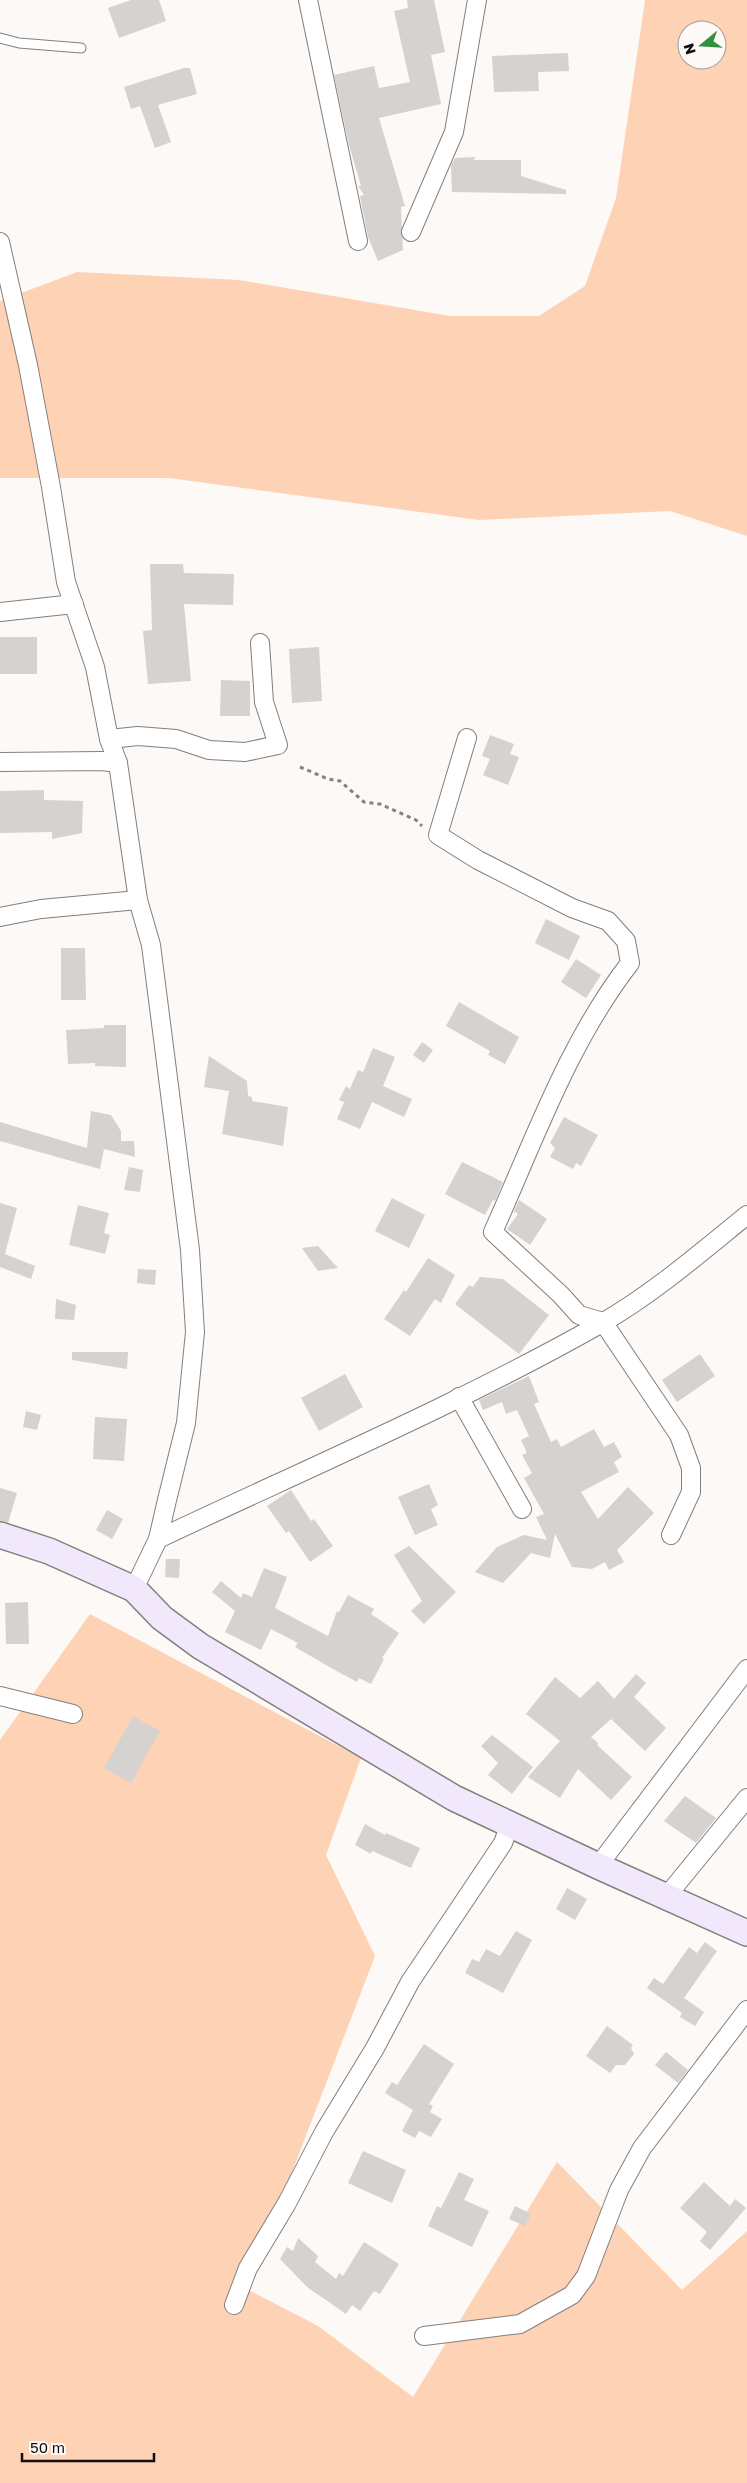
<svg xmlns="http://www.w3.org/2000/svg" width="747" height="2483" font-family="'Golos Text',sans-serif">
<style>
.green{fill:#fed2b4;fill-rule:evenodd}
.building{fill:#d6d2d0}
.lines{fill:none;stroke-linecap:round;stroke-linejoin:round}
.lane-casing{stroke:#827f7d;stroke-width:11}
.street-casing{stroke:#827f7d;stroke-width:20}
.secondary-casing{stroke:#827f7d;stroke-width:28}
.path{stroke:#848281;stroke-width:3;stroke-dasharray:4 4;stroke-linecap:butt}
.lane{stroke:#fff;stroke-width:9}
.street{stroke:#fff;stroke-width:18}
.secondary{stroke:#f1e8fb;stroke-width:25}
</style>
<rect width="100%" height="100%" fill="#fdf9f7"/>
<g class="green">
<path d="M 645,0 L 747,0 L 747,536 L 670,511 L 479,520 L 169,478 L 0,478 L 0,301 L 77,272 L 239,280 L 450,316 L 539,316 L 585,286 L 616,198 ZM 687,30 L 717,30 L 717,60 L 687,60 Z"/>
<path d="M 90,1614 L 361,1758 L 326,1855 L 375,1956 L 247,2289 L 318,2326 L 413,2397 L 557,2162 L 682,2290 L 747,2231 L 747,2483 L 0,2483 L 0,1740 Z"/>
</g>
<g class="building">
<path d="M 131,0 L 159,0 L 166,21 L 119,38 L 108,8 Z"/>
<path d="M 407,0 L 434,0 L 445,52 L 431,55 L 441,104 L 379,118 L 405,206 L 401,207 L 403,250 L 378,261 L 368,237 L 360,196 L 364,195 L 358,186 L 361,186 L 349,145 L 334,75 L 374,66 L 379,88 L 410,82 L 394,11 L 408,8 Z"/>
<path d="M 568,53 L 569,71 L 538,72 L 539,91 L 494,92 L 492,56 Z"/>
<path d="M 184,68 L 190,68 L 197,94 L 158,105 L 171,142 L 155,148 L 140,106 L 131,109 L 124,87 Z"/>
<path d="M 475,157 L 474,160 L 521,160 L 521,176 L 566,190 L 566,194 L 452,192 L 451,165 L 455,158 Z"/>
<path d="M 150,564 L 183,564 L 184,573 L 234,574 L 233,605 L 184,604 L 191,681 L 148,684 L 143,631 L 152,630 Z"/>
<rect x="0" y="637" width="37" height="37"/>
<path d="M 319,647 L 322,701 L 292,703 L 289,649 Z"/>
<path d="M 221,680 L 250,681 L 250,716 L 220,716 Z"/>
<path d="M 490,735 L 514,744 L 510,754 L 519,757 L 508,785 L 483,775 L 490,759 L 482,756 Z"/>
<path d="M 44,790 L 44,800 L 83,801 L 82,833 L 52,839 L 52,832 L 0,833 L 0,791 Z"/>
<path d="M 546,919 L 580,936 L 569,960 L 535,943 Z"/>
<path d="M 61,948 L 85,948 L 86,1000 L 61,1000 Z"/>
<path d="M 576,959 L 601,975 L 586,998 L 561,982 Z"/>
<path d="M 459,1002 L 519,1037 L 505,1064 L 488,1055 L 490,1051 L 446,1026 Z"/>
<path d="M 104,1025 L 126,1025 L 126,1067 L 95,1066 L 95,1063 L 68,1064 L 66,1030 L 104,1028 Z"/>
<path d="M 422,1042 L 433,1050 L 424,1063 L 413,1055 Z"/>
<path d="M 373,1048 L 395,1057 L 383,1086 L 412,1099 L 404,1117 L 372,1102 L 360,1129 L 337,1119 L 344,1102 L 339,1100 L 346,1086 L 350,1089 L 358,1070 L 363,1072 Z"/>
<path d="M 209,1056 L 247,1081 L 248,1096 L 252,1097 L 252,1101 L 288,1107 L 283,1146 L 222,1134 L 229,1091 L 204,1087 Z"/>
<path d="M 91,1111 L 111,1115 L 121,1131 L 121,1141 L 134,1141 L 135,1157 L 104,1149 L 100,1169 L 0,1141 L 0,1122 L 87,1148 Z"/>
<path d="M 564,1117 L 598,1135 L 581,1166 L 576,1163 L 573,1169 L 550,1157 L 555,1148 L 550,1143 Z"/>
<path d="M 462,1162 L 503,1182 L 495,1201 L 493,1200 L 485,1215 L 445,1194 Z"/>
<path d="M 129,1167 L 143,1170 L 140,1192 L 124,1190 Z"/>
<path d="M 392,1198 L 425,1215 L 409,1248 L 375,1231 Z"/>
<path d="M 519,1200 L 547,1219 L 530,1245 L 507,1229 L 518,1214 L 514,1211 Z"/>
<path d="M 0,1203 L 17,1208 L 5,1254 L 35,1266 L 31,1279 L 0,1267 Z"/>
<path d="M 78,1205 L 109,1213 L 104,1233 L 110,1235 L 105,1254 L 69,1245 Z"/>
<path d="M 318,1246 L 338,1268 L 318,1271 L 302,1248 Z"/>
<path d="M 428,1258 L 455,1275 L 441,1303 L 435,1299 L 410,1336 L 384,1319 L 404,1290 L 406,1292 Z"/>
<path d="M 138,1269 L 156,1270 L 155,1285 L 137,1283 Z"/>
<path d="M 480,1277 L 503,1279 L 549,1315 L 519,1354 L 455,1304 L 469,1285 L 473,1287 Z"/>
<path d="M 56,1299 L 76,1305 L 74,1320 L 55,1319 Z"/>
<path d="M 72,1352 L 128,1352 L 127,1369 L 72,1360 Z"/>
<path d="M 700,1354 L 715,1376 L 677,1402 L 662,1380 Z"/>
<path d="M 345,1374 L 363,1407 L 319,1431 L 301,1398 Z"/>
<path d="M 529,1376 L 539,1402 L 534,1404 L 551,1442 L 557,1439 L 561,1447 L 594,1429 L 604,1447 L 614,1442 L 622,1457 L 614,1462 L 619,1472 L 581,1492 L 598,1519 L 628,1487 L 654,1513 L 617,1550 L 624,1562 L 609,1570 L 605,1562 L 592,1569 L 572,1567 L 555,1534 L 550,1558 L 531,1553 L 503,1583 L 475,1572 L 497,1547 L 524,1535 L 547,1540 L 536,1517 L 544,1514 L 524,1478 L 532,1473 L 522,1455 L 527,1453 L 521,1440 L 529,1436 L 517,1410 L 506,1414 L 502,1402 L 483,1410 L 479,1400 Z"/>
<path d="M 26,1411 L 41,1415 L 37,1430 L 23,1427 Z"/>
<path d="M 95,1417 L 127,1419 L 124,1461 L 93,1459 Z"/>
<path d="M 429,1484 L 438,1505 L 431,1509 L 438,1525 L 415,1535 L 398,1497 Z"/>
<path d="M 0,1488 L 17,1493 L 8,1523 L 0,1521 Z"/>
<path d="M 291,1490 L 311,1521 L 314,1519 L 333,1546 L 310,1562 L 289,1531 L 286,1533 L 267,1506 Z"/>
<path d="M 107,1510 L 123,1519 L 112,1539 L 96,1530 Z"/>
<path d="M 409,1546 L 456,1592 L 424,1624 L 411,1611 L 422,1601 L 394,1555 Z"/>
<path d="M 166,1559 L 180,1559 L 179,1578 L 165,1577 Z"/>
<path d="M 264,1568 L 287,1577 L 275,1608 L 328,1636 L 337,1611 L 339,1612 L 348,1595 L 374,1609 L 371,1614 L 399,1633 L 382,1658 L 384,1659 L 371,1684 L 359,1678 L 357,1682 L 333,1669 L 295,1647 L 298,1643 L 271,1629 L 261,1650 L 225,1632 L 235,1611 L 212,1592 L 221,1581 L 241,1598 L 243,1593 L 252,1597 Z"/>
<path d="M 28,1602 L 29,1644 L 6,1644 L 5,1603 Z"/>
<path d="M 636,1674 L 646,1683 L 634,1697 L 666,1728 L 645,1751 L 611,1719 L 591,1737 L 598,1743 L 597,1745 L 632,1777 L 611,1800 L 578,1769 L 560,1798 L 528,1777 L 560,1741 L 526,1714 L 555,1677 L 580,1698 L 598,1681 L 614,1699 Z"/>
<path d="M 133,1716 L 160,1731 L 131,1783 L 104,1768 Z"/>
<path d="M 492,1735 L 533,1767 L 512,1794 L 488,1775 L 498,1763 L 481,1746 Z"/>
<path d="M 685,1796 L 716,1818 L 696,1843 L 664,1821 Z"/>
<path d="M 365,1824 L 385,1835 L 386,1833 L 420,1848 L 411,1868 L 372,1851 L 371,1854 L 355,1845 Z"/>
<path d="M 567,1888 L 587,1899 L 575,1920 L 556,1909 Z"/>
<path d="M 516,1931 L 532,1940 L 503,1993 L 465,1973 L 472,1959 L 479,1962 L 486,1949 L 500,1956 Z"/>
<path d="M 705,1942 L 717,1951 L 684,1998 L 704,2012 L 695,2026 L 680,2017 L 682,2013 L 647,1988 L 654,1978 L 663,1984 L 689,1947 L 697,1953 Z"/>
<path d="M 607,2026 L 633,2045 L 631,2048 L 634,2054 L 625,2065 L 616,2065 L 610,2073 L 586,2056 Z"/>
<path d="M 424,2044 L 454,2064 L 429,2104 L 433,2106 L 430,2112 L 442,2119 L 431,2137 L 419,2131 L 415,2138 L 402,2131 L 413,2110 L 385,2093 L 392,2082 L 397,2085 Z"/>
<path d="M 666,2052 L 688,2070 L 678,2083 L 655,2065 Z"/>
<path d="M 363,2151 L 406,2170 L 392,2203 L 348,2183 Z"/>
<path d="M 459,2172 L 474,2179 L 464,2200 L 489,2211 L 472,2247 L 428,2226 L 437,2206 L 441,2208 Z"/>
<path d="M 704,2182 L 730,2206 L 735,2199 L 746,2208 L 710,2250 L 700,2241 L 707,2232 L 680,2208 Z"/>
<path d="M 515,2206 L 531,2214 L 525,2226 L 509,2219 Z"/>
<path d="M 298,2238 L 318,2256 L 315,2262 L 336,2279 L 339,2273 L 343,2276 L 364,2242 L 399,2264 L 380,2294 L 374,2291 L 360,2311 L 352,2305 L 346,2314 L 307,2287 L 280,2259 L 287,2247 L 293,2251 Z"/>
</g>
<g class="lines">
<defs>
<path id="lane" d="M 0,38 L 19,43 L 81,48"/>
<g id="street">
<path d="M 308,0 L 358,241"/>
<path d="M 411,232 L 454,132 L 477,0"/>
<path d="M 0,242 L 28,365 L 51,487 L 66,582 L 95,667 L 109,739 L 118,763 L 138,900 L 151,945 L 190,1250 L 195,1332 L 186,1423 L 167,1500 L 158,1539 L 134,1589"/>
<path d="M 0,612 L 74,604"/>
<path d="M 467,738 L 438,835 L 478,860 L 572,908 L 608,921 L 626,941 L 630,963 C 568,1043 534,1141 493,1232 L 561,1295 L 579,1315 L 603,1322 L 679,1435 L 691,1468 L 691,1492 L 671,1535"/>
<path d="M 109,739 L 138,736 L 176,739 L 209,750 L 245,752 L 278,745 L 264,702 L 260,643"/>
<path d="M 0,762 L 102,761 L 118,763"/>
<path d="M 0,917 L 41,909 L 138,900"/>
<path d="M 459,1397 L 522,1509"/>
<path d="M 158,1539 C 306,1469 459,1404 602,1323 C 654,1293 700,1253 747,1215"/>
<path d="M 0,1696 L 73,1714"/>
<path d="M 598,1866 L 747,1669"/>
<path d="M 666,1897 L 747,1798"/>
<path d="M 234,2305 L 248,2268 L 287,2203 L 324,2132 L 375,2048 L 410,1982 L 503,1843 L 510,1824"/>
<path d="M 424,2336 L 520,2324 L 572,2295 L 586,2276 L 619,2190 L 642,2148 L 747,2010"/>
</g>
<path id="secondary" d="M 0,1535 L 49,1551 L 134,1589 L 162,1618 L 200,1646 L 454,1798 L 598,1866 L 747,1933"/>
</defs>
<use href="#lane" class="lane-casing"/>
<use href="#street" class="street-casing"/>
<use href="#secondary" class="secondary-casing"/>
<path class="path" d="M 300,767 L 328,779 L 340,781 L 364,802 L 380,804 L 416,820 L 422,826"/>
<use href="#lane" class="lane"/>
<use href="#street" class="street"/>
<use href="#secondary" class="secondary"/>
</g>
<g transform="translate(702 45) rotate(252)"><circle r="24" fill="#fdf9f7" stroke="#9e9b9a"/>
<path d="M0-4L9 19L0 12L-9 19Z" fill="#348f40"/>
<text y="-8" font-size="14" font-weight="bold" text-anchor="middle" fill="#100f0f">N</text>
</g>
<path d="M22 2453v8h132v-8" fill="none" stroke="#100f0f" stroke-width="2.5"/>
<text x="30" y="2453" font-size="15" fill="#100f0f" stroke="#fdf9f7" stroke-width="4" paint-order="stroke">50 m</text>
</svg>
